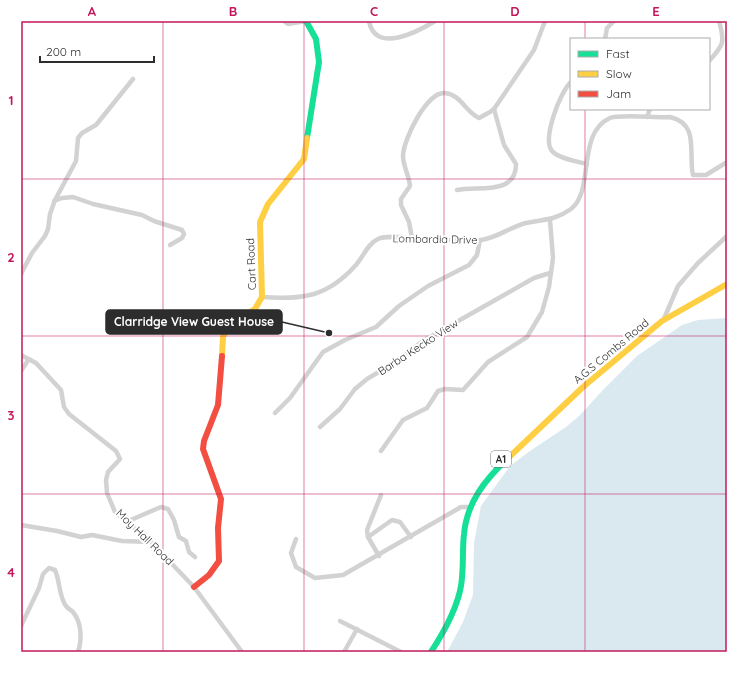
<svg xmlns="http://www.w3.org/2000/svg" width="748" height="673" font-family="Quicksand,sans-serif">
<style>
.water{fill:#d9e9ef}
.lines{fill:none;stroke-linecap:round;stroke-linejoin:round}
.street{stroke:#d2d2d2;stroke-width:4.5}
.fast{stroke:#16e098;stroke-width:6}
.slow{stroke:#ffcf43;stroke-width:6}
.jam{stroke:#f24e42;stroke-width:6}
.grid{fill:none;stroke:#c2185b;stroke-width:1;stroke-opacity:0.55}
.labels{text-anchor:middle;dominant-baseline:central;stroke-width:4;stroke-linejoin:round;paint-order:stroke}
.shield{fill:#fff;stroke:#6c6c6c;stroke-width:1}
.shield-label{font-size:10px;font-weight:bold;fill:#2d2d2d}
.street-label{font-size:11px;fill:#2d2d2d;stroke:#fff}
.leader{fill:none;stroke:#2d2d2d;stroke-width:1.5}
.callout-dot{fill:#2d2d2d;stroke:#fff;stroke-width:1.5}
.callout{fill:#2d2d2d;stroke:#2d2d2d;stroke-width:1.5}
.callout-label{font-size:12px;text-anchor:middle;font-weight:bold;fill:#fff}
.neatline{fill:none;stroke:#c2185b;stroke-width:1.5}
.grid-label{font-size:13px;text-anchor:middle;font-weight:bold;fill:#c2185b}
</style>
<rect width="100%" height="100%" fill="#fff"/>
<path class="water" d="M 727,318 L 727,652 L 447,652 L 463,622 L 473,595 L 474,543 L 481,506 L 510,466 L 530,451 L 566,427 L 580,415 L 603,390 L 637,356 L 682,325 L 698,320 Z"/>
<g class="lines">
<g class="street">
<path d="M 284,21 L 288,24 L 306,21"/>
<path d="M 369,21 C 375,55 419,31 435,21"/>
<path d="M 605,39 L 607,28 L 614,21"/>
<path d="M 709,61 C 724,45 725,42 719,21"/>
<path d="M 571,82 C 560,92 542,139 552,151 C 559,159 577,161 587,164"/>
<path d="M 647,117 L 650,109"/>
<path d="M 457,190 C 481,186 516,195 516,164 L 504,145 L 494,109"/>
<path d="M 54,201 L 62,198 L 73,197 L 93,204 L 142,215 L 154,221 L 182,230 L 184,234 L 182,238 L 170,245"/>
<path d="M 412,238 L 409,222 L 401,205 L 401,199 L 410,186 C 409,175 403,166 403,156 C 403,140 427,91 445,93 C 460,94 466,112 479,118 L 490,112 L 494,109 L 534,50 L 545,21"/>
<path d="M 21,274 L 32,253 L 45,236 L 48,229 L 50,214 L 55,200 L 76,161 L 78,138 L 82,133 L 96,125 L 133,79"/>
<path d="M 262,297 C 302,300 327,297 355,266 C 363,258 367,244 378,239 C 389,234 412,239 423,239 C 439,239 467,242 481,240 C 497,238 510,227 526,223 C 544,219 554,221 571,209 C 595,191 576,133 610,118 C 619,114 658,118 670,117 C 700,124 688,153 693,175 L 706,175 L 727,162"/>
<path d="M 663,321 L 678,286 L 698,263 L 727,236"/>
<path d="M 21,355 L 36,363 L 61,390 L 64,407 L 69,414 L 116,451 L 120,459 L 108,472 L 106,480 L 107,493 L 115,512 L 151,542 L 194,587 L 242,652"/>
<path d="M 21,371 L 29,359"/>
<path d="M 275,413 L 290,398 L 323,352 L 345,340 L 376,327 L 399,306 L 428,286 L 469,265 L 477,255 L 480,240"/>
<path d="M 320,427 L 340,409 L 355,389 L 367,379 L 394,363 L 423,341 L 534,278 L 550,273"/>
<path d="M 381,451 L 403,420 L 427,408 L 438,391 L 445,389 L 463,390 L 488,362 L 527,337 L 542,312 L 549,287 L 553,258 L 550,220"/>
<path d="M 126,522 L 161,507 L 168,509 L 174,520 L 179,537 L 186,541 L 189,552 L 195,557"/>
<path d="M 21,525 L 57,531 L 81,537 L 92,535 L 122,541 L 151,542"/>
<path d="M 368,537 L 392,520 L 400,522 L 411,537"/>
<path d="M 296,539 L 291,553 L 296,567 L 315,578 L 343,575 L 461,507 L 470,507"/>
<path d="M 379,556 L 368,537 L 367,530 L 381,495"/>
<path d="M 340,621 L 401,652"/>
<path d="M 21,626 L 39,588 L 43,574 L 49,568 L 55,570 C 60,581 59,597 66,606 C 68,609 71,610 73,612 C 82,623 82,640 78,652"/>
<path d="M 344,652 L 357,629"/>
</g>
<g class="fast">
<path d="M 306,21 L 316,39 L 319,62 L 307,138"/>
<path d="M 431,652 C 444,632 457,609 461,586 C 464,568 462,551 464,534 C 467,502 485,480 507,459"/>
</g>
<g class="slow">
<path d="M 222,356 L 223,337 L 227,329 L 238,319 L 255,309 L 262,297 L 260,222 L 268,204 L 304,159 L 307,138"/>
<path d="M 507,459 L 583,387 L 662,321 L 727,284"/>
</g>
<path class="jam" d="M 194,587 L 209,575 L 219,561 L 218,528 L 221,499 L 203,449 L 204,441 L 218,405 L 222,356"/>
</g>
<path class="grid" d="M 163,21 L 163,652M 304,21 L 304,652M 444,21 L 444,652M 585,21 L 585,39M 585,109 L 585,652M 21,179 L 727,179M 21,336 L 727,336M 21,494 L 727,494"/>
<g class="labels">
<rect class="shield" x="491" y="451" width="20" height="16" rx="3"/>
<g class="shield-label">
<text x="501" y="459">A1</text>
</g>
<g class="street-label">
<text transform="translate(435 239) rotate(1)">Lombardia Drive</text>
<text transform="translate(251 264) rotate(-92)">Cart Road</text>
<text transform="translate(418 347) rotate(-33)">Barba Kecko View</text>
<text transform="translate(611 351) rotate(-40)">A.G.S Combs Road</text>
<text transform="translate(145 537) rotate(44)">Moy Hall Road</text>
</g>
</g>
<path class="leader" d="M329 333L282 322"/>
<circle class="callout-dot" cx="329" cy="333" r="4"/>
<rect class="callout" x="106" y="310" width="176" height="24" rx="4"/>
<g class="callout-label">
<text x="194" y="326">Clarridge View Guest House</text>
</g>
<rect width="748" height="673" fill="none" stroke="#ffffff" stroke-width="44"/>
<rect x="570" y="38" width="140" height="72" fill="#ffffff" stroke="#ababab"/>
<rect x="578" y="51" width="20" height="6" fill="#16e098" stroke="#ababab"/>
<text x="606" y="58" font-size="12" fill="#2d2d2d">Fast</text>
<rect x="578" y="71" width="20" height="6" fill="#ffcf43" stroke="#ababab"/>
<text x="606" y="78" font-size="12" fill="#2d2d2d">Slow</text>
<rect x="578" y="91" width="20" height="6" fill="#f24e42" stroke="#ababab"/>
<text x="606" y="98" font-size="12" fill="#2d2d2d">Jam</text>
<path d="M40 56v6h114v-6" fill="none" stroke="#2d2d2d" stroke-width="2"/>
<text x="46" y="56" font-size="12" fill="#2d2d2d" stroke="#ffffff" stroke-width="3" paint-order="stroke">200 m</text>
<rect x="22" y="22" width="704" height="629" class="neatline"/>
<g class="grid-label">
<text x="92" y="16">A</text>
<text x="233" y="16">B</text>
<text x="374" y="16">C</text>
<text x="515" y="16">D</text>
<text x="656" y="16">E</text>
<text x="11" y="105">1</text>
<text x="11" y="262">2</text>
<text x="11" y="420">3</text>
<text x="11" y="577">4</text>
</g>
</svg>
